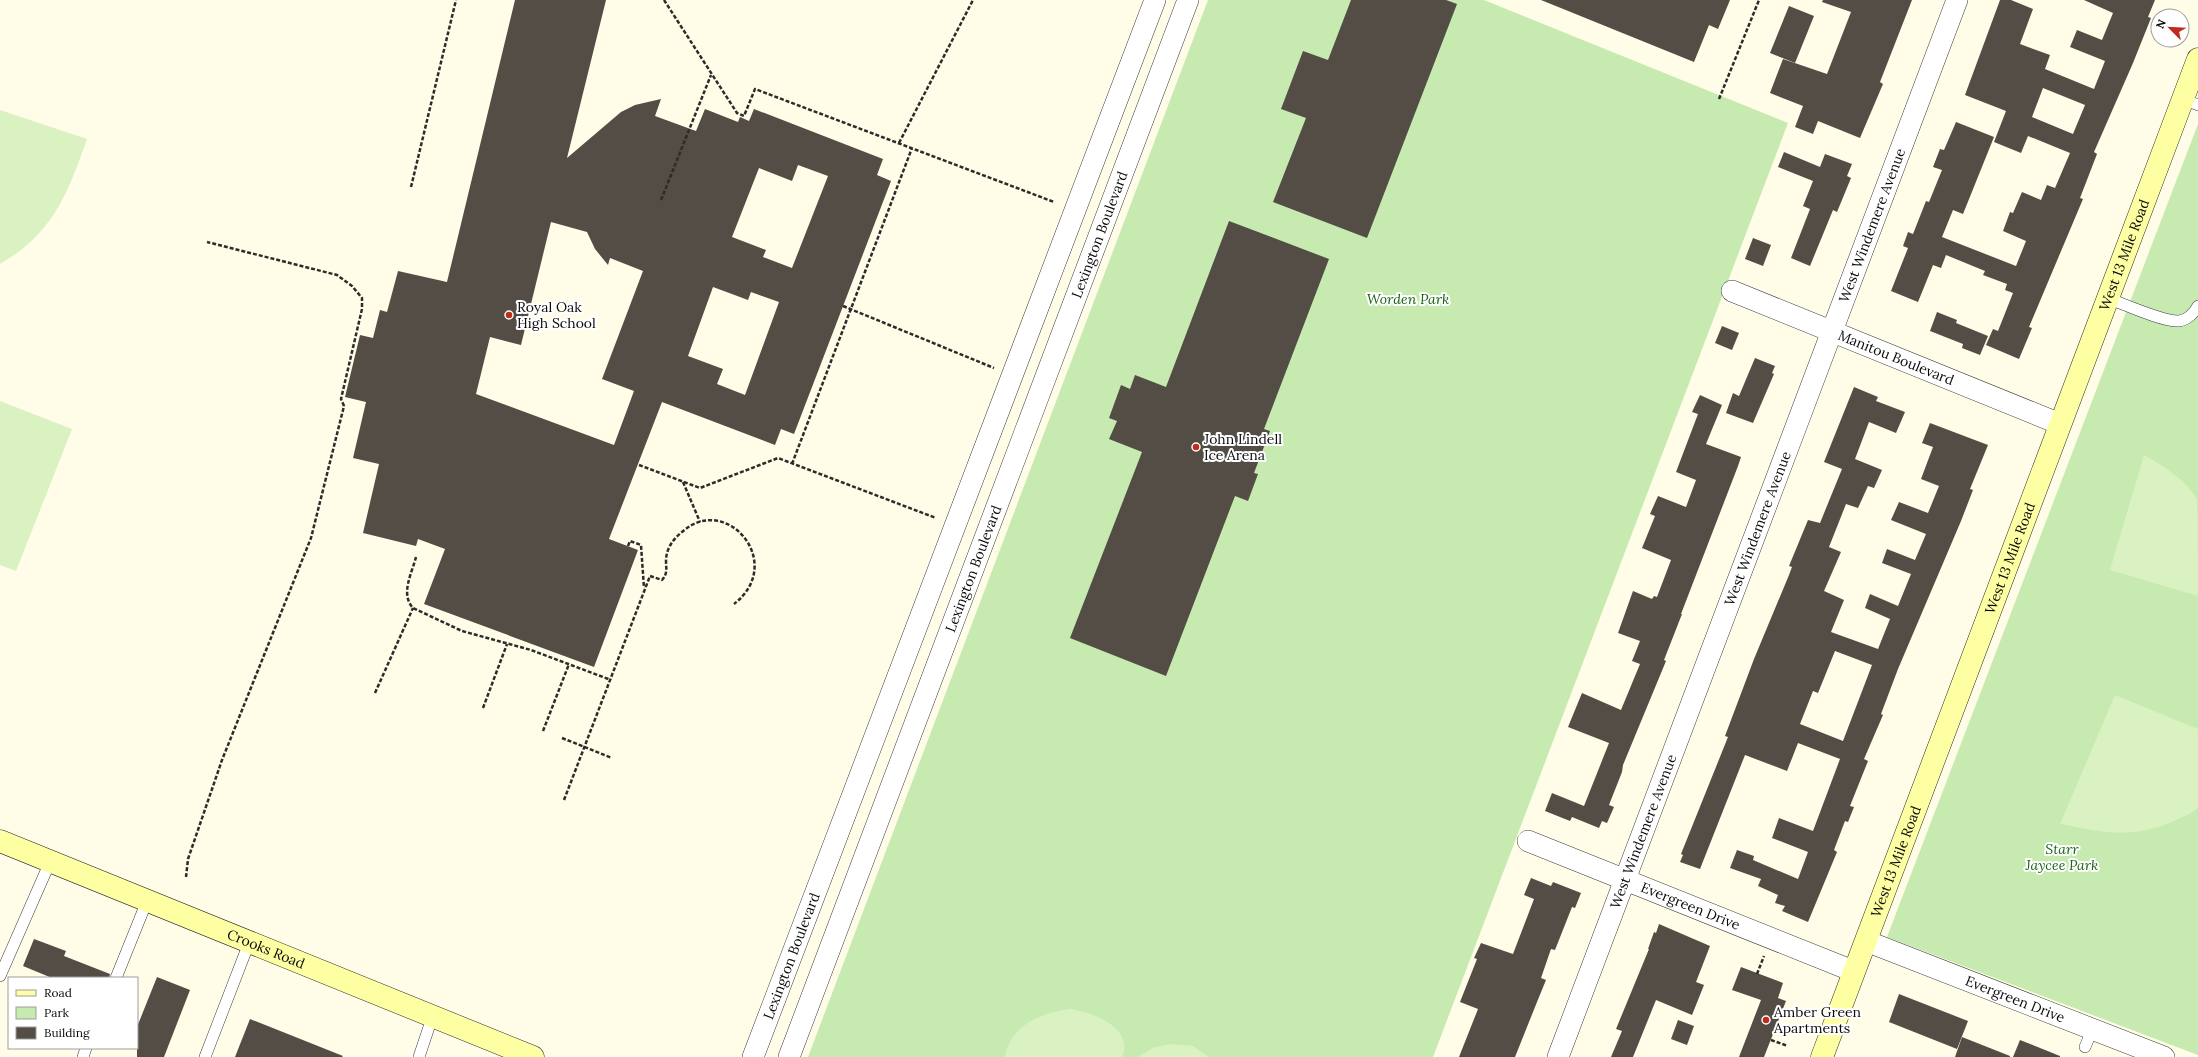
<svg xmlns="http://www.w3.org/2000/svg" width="2198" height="1057" font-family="Lora,serif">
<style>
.green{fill:#c6eaaf}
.pitch{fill:#daf1c2}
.building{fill:#534d46;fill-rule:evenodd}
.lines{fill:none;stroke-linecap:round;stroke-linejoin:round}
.service-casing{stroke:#3d3d3d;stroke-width:12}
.minor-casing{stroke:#3d3d3d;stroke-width:22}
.secondary-casing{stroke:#2c2c2c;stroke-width:23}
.path{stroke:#2c2c2c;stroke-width:2.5;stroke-dasharray:4 2;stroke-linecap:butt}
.service{stroke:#fff;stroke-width:11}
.minor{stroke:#fff;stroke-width:21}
.secondary{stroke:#fdffa2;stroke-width:22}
.poi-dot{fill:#bf2b1d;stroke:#fff;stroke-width:1.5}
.labels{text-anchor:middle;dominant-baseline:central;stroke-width:4;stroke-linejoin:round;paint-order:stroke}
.street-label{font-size:14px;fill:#0a0a0a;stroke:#fff}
.park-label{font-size:14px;font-style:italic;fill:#1e6319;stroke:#fff}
.poi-label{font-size:14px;fill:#0a0a0a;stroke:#fff;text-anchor:start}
</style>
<rect width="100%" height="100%" fill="#fffde7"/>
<g class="green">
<path d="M 1208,0 L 1484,0 L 1788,123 L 1433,1057 L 808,1057 Z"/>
<path d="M 2198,124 L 2198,1055 L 1887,937 Z"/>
</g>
<g class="pitch">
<path d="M 0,110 L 87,139 C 67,195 53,233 0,264 Z"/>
<path d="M 0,401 L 72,429 L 16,571 L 0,565 Z"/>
<path d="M 2144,455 C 2163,466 2187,480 2197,500 C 2198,508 2198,582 2198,596 L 2110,570 Z"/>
<path d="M 2115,695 L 2198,729 L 2198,808 C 2191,814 2182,817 2174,821 C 2131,840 2103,832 2060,824 Z"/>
<path d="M 1071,1009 C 1093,1013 1134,1027 1122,1057 L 1005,1057 C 1010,1025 1042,1012 1071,1009 Z"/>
<path d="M 1172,1044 L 1193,1046 L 1209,1057 L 1137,1057 L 1155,1047 Z"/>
</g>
<g class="building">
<path d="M 515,0 L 606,0 L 567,158 L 621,112 L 635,105 L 661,99 L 655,116 L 696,131 L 705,109 L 738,122 L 740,117 L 749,121 L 754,109 L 883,159 L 877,175 L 891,181 L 794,434 L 781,429 L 775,445 L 662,402 L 609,539 L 638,550 L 594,667 L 424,604 L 445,549 L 418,539 L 416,546 L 363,533 L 379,464 L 353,458 L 366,402 L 345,397 L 360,335 L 373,338 L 380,310 L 387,312 L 398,271 L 447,282 ZM 798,165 L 828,176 L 792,268 L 763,257 L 766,250 L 732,237 L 759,168 L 792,181 ZM 551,222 L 587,232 L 595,249 L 608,265 L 610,258 L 643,271 L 602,379 L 634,391 L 614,445 L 476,394 L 490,337 L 521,345 ZM 713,287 L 748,300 L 751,292 L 779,302 L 745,395 L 717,384 L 723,369 L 688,356 Z"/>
<path d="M 1351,0 L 1446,0 L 1457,4 L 1367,238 L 1273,202 L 1306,118 L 1281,109 L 1303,51 L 1328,60 Z"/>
<path d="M 1541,0 L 1730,0 L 1718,29 L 1709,25 L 1694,62 Z"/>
<path d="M 1823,0 L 1912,0 L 1880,82 L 1883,84 L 1860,138 L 1818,121 L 1813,134 L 1795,127 L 1803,106 L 1770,93 L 1783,59 L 1827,74 L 1851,12 L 1822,2 Z"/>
<path d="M 2000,0 L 2011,0 L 2033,9 L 2020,44 L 2050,55 L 2045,69 L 2094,89 L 2105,61 L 2070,47 L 2077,30 L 2102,40 L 2113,13 L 2084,0 L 2155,0 L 2148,17 L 2151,18 L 2133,63 L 2094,152 L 2097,154 L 2080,198 L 2083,199 L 2029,327 L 2032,328 L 2019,359 L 1986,345 L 1993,329 L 1998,331 L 2013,293 L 2005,290 L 2007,284 L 1983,275 L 1985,271 L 1946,255 L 1941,268 L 1933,265 L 1918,302 L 1891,291 L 1908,248 L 1903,246 L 1908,232 L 1913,234 L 1926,201 L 1929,202 L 1942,170 L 1933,167 L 1940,149 L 1944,150 L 1956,122 L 1994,137 L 1963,214 L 1953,210 L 1942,237 L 2016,266 L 2026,241 L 2003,231 L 2010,212 L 2013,213 L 2022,192 L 2041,200 L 2047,185 L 2055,188 L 2070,153 L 2028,136 L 2021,153 L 1994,142 L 2006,111 L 1965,95 ZM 2043,88 L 2085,105 L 2073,134 L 2032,117 Z"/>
<path d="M 1789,6 L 1814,16 L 1795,63 L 1770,53 Z"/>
<path d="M 1784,152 L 1820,167 L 1825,154 L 1852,164 L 1847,176 L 1851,178 L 1837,212 L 1833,210 L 1810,266 L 1791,258 L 1810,209 L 1803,206 L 1813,181 L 1778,167 Z"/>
<path d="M 1229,221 L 1329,259 L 1264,429 L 1270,431 L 1254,473 L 1258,474 L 1248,501 L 1235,496 L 1166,676 L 1070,638 L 1142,452 L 1109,439 L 1117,421 L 1109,418 L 1121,385 L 1130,389 L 1135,375 L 1166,387 Z"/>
<path d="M 1753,238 L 1771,245 L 1763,266 L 1745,259 Z"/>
<path d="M 1937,312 L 1957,320 L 1956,323 L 1988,336 L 1980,355 L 1962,348 L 1963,344 L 1930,331 Z"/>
<path d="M 1722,326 L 1739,333 L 1732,350 L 1715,343 Z"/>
<path d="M 1755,358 L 1775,366 L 1772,373 L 1774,374 L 1753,423 L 1726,413 L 1733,393 L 1739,396 Z"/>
<path d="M 1854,387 L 1878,397 L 1876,401 L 1905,412 L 1896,433 L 1869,422 L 1855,459 L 1882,470 L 1874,488 L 1868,486 L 1858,508 L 1846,504 L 1829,547 L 1841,552 L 1824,591 L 1844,600 L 1831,632 L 1878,649 L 1890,619 L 1865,608 L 1870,594 L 1898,606 L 1911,574 L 1882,563 L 1887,549 L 1915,560 L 1926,534 L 1891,520 L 1899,502 L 1928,513 L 1939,486 L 1921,479 L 1933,447 L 1922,443 L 1930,423 L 1988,445 L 1970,489 L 1973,490 L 1961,521 L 1898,669 L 1881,714 L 1883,715 L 1864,759 L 1868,761 L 1850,806 L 1854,807 L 1848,822 L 1845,821 L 1834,850 L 1837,852 L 1808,922 L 1782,911 L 1785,906 L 1775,903 L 1778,895 L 1758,886 L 1761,879 L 1730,868 L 1737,850 L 1754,856 L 1753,860 L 1798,879 L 1808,852 L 1772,838 L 1779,818 L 1813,831 L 1840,759 L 1798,743 L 1787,771 L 1745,755 L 1700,869 L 1680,862 L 1683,855 L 1681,854 L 1728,737 L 1725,736 L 1754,659 L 1789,575 L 1792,567 L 1789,566 L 1808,520 L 1820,523 L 1842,469 L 1824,462 ZM 1835,651 L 1872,665 L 1843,741 L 1800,724 L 1813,691 L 1818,693 Z"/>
<path d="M 1700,395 L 1722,405 L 1706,444 L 1741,457 L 1738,466 L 1681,614 L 1682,614 L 1664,660 L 1666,661 L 1623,765 L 1622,772 L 1609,805 L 1614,807 L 1607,823 L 1602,821 L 1599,828 L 1572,817 L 1570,821 L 1545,811 L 1552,793 L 1584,806 L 1609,743 L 1568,727 L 1582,693 L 1621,710 L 1640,664 L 1632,661 L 1640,641 L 1618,633 L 1633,591 L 1652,599 L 1654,596 L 1657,597 L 1671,560 L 1642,548 L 1655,516 L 1650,514 L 1658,496 L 1686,507 L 1696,480 L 1676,472 L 1698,414 L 1692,412 Z"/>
<path d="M 1531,878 L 1551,886 L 1553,882 L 1581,893 L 1575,908 L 1572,907 L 1555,950 L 1551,949 L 1541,978 L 1546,980 L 1537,1002 L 1515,1057 L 1459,1057 L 1478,1009 L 1460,1002 L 1477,959 L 1474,958 L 1481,943 L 1513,954 L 1534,899 L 1524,895 Z"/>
<path d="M 1659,924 L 1710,946 L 1696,982 L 1704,985 L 1692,1015 L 1656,1000 L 1633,1057 L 1611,1057 L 1622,1031 L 1616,1029 L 1649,949 L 1648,949 L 1654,932 L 1656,933 Z"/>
<path d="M 34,939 L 66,951 L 64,956 L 110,974 L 109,978 L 52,978 L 23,966 Z"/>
<path d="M 1741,967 L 1783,983 L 1778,998 L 1786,1001 L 1764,1057 L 1739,1057 L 1761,1000 L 1732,990 Z"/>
<path d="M 157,977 L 190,990 L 164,1057 L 137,1057 L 137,1027 Z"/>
<path d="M 1899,994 L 1968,1021 L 1957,1049 L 1889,1022 Z"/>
<path d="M 250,1019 L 343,1056 L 342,1057 L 235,1057 Z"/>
<path d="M 1678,1020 L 1694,1026 L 1687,1045 L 1671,1039 Z"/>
<path d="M 1962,1037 L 2010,1056 L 2010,1057 L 1955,1057 Z"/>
<path d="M 2020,1040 L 2060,1056 L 2060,1057 L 2013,1057 Z"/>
</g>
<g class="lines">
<defs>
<g id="service">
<path d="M 2183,99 L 2198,105"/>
<path d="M 2107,298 C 2124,304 2163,322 2179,321 C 2187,320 2194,313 2198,306"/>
<path d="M 0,976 L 50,862"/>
<path d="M 116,978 L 147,901"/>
<path d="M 2085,1047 L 2093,1028"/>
<path d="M 83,1057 L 86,1048"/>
<path d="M 205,1057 L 249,943"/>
<path d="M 419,1057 L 433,1015"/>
</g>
<g id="minor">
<path id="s1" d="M 1732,291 L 2060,424"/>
<path id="s2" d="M 1528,841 L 1853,971"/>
<path id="s3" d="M 1866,941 L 2164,1057"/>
<path id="s4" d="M 753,1057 L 1155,0"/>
<path id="s5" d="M 789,1057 L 1188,0"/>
<path id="s6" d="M 1558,1057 L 1957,0"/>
</g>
<g id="secondary">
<path id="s7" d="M 0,841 L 533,1057"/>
<path id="s8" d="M 1822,1057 L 2198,59"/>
</g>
</defs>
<use href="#service" class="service-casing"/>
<use href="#minor" class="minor-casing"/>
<use href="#secondary" class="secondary-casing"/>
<g class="path">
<path d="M 664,0 L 737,113 L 744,116 L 755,89 L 1054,202"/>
<path d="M 1719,99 L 1759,0"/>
<path d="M 899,143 L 973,0"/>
<path d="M 411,187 L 456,0"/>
<path d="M 661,200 L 711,75"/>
<path d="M 843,306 L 994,368"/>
<path d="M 792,464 L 912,148"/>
<path d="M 639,465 L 700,488 L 778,458 L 936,518"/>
<path d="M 683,482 L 700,522"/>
<path d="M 628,546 L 630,541 L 641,545 L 644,588"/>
<path d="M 416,557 C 412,573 400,594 413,608 L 462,631 L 531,650 L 611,680"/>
<path d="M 375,693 L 413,608"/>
<path d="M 483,708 L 507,644"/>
<path d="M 543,731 L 569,664"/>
<path d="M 562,738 L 612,758"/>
<path d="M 564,800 L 650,576 L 662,580 C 668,573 666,569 666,561 C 666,549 673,539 682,532 C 726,492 787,563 734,604"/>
<path d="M 186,877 L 188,859 L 222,760 L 311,538 L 344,406 L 341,399 L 362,309 L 362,298 L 352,286 L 337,275 L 207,242"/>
<path d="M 1757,974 L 1764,956"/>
<path d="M 1771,1040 L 1788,1046"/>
</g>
<use href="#service" class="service"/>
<use href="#minor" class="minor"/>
<use href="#secondary" class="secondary"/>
</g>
<g class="poi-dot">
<circle cx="509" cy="315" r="4"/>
<circle cx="1196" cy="447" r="4"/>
<circle cx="1766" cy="1020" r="4"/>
</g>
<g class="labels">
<g class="street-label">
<text stroke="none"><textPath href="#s6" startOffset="889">West Windemere Avenue</textPath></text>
<text stroke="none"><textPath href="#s5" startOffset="879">Lexington Boulevard</textPath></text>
<text stroke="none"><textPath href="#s8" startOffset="857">West 13 Mile Road</textPath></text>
<text stroke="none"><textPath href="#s1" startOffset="177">Manitou Boulevard</textPath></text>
<text stroke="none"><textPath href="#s6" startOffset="565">West Windemere Avenue</textPath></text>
<text stroke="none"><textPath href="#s8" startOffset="533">West 13 Mile Road</textPath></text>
<text stroke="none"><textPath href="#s5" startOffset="522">Lexington Boulevard</textPath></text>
<text stroke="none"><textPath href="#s6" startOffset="241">West Windemere Avenue</textPath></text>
<text stroke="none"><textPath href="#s8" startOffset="209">West 13 Mile Road</textPath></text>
<text stroke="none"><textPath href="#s2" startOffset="175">Evergreen Drive</textPath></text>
<text stroke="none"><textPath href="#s7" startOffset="287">Crooks Road</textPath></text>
<text stroke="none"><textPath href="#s4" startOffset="108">Lexington Boulevard</textPath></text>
<text stroke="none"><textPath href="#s3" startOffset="160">Evergreen Drive</textPath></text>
</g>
<g class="park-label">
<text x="1408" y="299">Worden Park</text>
<text x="2062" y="849">Starr<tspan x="2062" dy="16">Jaycee Park</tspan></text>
</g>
<g class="poi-label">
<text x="517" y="307">Royal Oak<tspan x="517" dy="16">High School</tspan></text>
<text x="1204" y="439">John Lindell<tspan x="1204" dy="16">Ice Arena</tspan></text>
<text x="1774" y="1012">Amber Green<tspan x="1774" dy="16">Apartments</tspan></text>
</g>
</g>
<rect x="8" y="977" width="130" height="72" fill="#ffffff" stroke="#9d9d9d"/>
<rect x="16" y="990" width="20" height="6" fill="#fdffa2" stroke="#9d9d9d"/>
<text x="44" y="997" font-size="12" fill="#0a0a0a">Road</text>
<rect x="16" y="1007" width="20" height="12" fill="#c6eaaf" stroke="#9d9d9d"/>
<text x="44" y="1017" font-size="12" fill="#0a0a0a">Park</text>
<rect x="16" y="1027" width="20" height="12" fill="#534d46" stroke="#9d9d9d"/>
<text x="44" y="1037" font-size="12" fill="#0a0a0a">Building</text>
<g transform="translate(2170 28) rotate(294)"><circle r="19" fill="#ffffff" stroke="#9d9d9d"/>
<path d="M0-3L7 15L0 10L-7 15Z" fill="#bf2b1d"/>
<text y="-6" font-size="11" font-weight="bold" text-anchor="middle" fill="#0a0a0a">N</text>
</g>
</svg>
